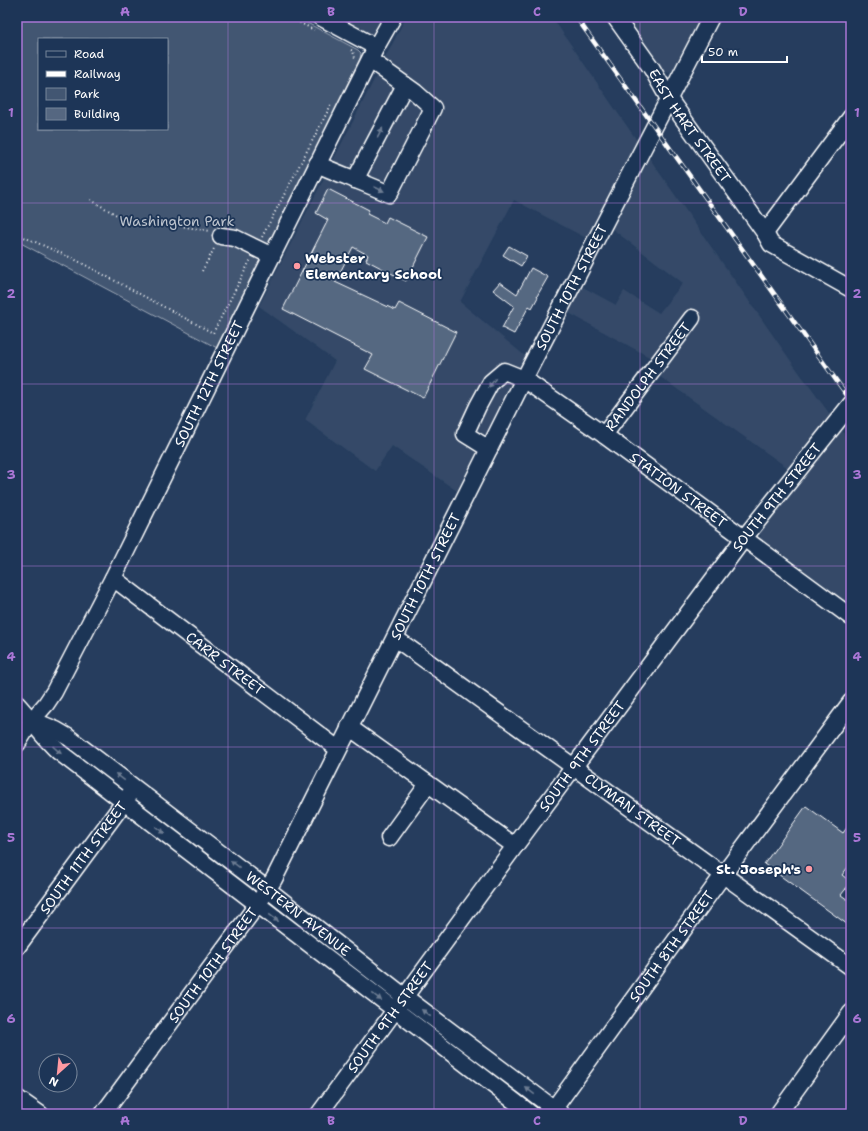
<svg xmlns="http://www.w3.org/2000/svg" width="868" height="1131" font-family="'Shantell Sans',sans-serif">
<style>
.built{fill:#344a68}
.green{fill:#425672;stroke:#a0aab8;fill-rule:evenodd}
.building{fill:#556781;stroke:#fff}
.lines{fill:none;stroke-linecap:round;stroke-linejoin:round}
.minor-casing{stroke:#fff;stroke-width:19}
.path{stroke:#fff;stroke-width:2;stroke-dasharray:1 3;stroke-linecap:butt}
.minor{stroke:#1d3557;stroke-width:16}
.rail-casing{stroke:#fff;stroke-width:4.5}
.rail{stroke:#1d3557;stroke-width:3;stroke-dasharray:9;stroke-linecap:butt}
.oneway{fill:#6c7c92}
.grid{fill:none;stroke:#a976d5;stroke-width:1;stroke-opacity:0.55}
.poi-dot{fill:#ff9aa2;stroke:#1d3557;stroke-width:1.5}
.labels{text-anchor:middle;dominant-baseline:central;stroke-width:3.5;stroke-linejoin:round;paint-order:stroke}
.street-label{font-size:14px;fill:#fff;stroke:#1d3557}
.park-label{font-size:14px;fill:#bdc4ce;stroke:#1d3557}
.poi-label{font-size:14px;font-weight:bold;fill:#fff;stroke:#1d3557;text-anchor:start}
.neatline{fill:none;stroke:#a976d5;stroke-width:1.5}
.grid-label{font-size:13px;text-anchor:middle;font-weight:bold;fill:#a976d5}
</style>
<rect width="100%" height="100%" fill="#263d5e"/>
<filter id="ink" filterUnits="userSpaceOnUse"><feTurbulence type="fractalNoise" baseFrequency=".025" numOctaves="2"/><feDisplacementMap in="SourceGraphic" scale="8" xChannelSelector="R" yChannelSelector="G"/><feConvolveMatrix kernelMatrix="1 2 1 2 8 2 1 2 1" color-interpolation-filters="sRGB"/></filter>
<g filter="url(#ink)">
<g class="built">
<path d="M 326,17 L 388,17 L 376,38 Z"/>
<path d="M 406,17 L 552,17 L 615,109 L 793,364 L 851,443 L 851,605 L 760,538 L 761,532 L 764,525 L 802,478 L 656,374 L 653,359 L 567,312 L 581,286 L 616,305 L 624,291 L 659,313 L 683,283 L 611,228 L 597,216 L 586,238 L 514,200 L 460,302 L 525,356 L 457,491 L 392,446 L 375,471 L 305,420 L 335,361 L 259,306 Z"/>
<path d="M 623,17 L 701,17 L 673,70 L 669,73 L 664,71 L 657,66 Z"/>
</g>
<path class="green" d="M 17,17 L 296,17 L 358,50 L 361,53 L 360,59 L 219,349 L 17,241 ZM 39,39 L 167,39 L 167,129 L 39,129 Z"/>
<g class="building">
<path d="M 328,189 L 369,210 L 367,214 L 385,223 L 388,217 L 428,237 L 406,281 L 366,260 L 368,255 L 353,247 L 335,282 L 395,310 L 399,303 L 456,332 L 423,398 L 365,369 L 373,355 L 283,309 L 328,220 L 316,213 Z"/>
<path d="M 509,246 L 527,256 L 521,266 L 503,255 Z"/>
<path d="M 531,268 L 548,277 L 537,296 L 538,297 L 532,308 L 529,306 L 514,334 L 502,328 L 514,306 L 493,290 L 500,282 L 517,294 Z"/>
<path d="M 806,806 L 843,833 L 851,822 L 851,863 L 842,875 L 851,882 L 841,895 L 851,902 L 851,927 L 764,864 Z"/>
</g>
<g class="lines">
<defs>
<g id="minor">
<path d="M 320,17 L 376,47"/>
<path id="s1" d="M 615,17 L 652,69 L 669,99 L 765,233 L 771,244 L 851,289"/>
<path d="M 317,164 C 341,175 366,183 389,194 L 433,108 L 415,92 L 370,60"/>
<path d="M 355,180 L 405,85"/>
<path d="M 765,233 L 851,117"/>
<path d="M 221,236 L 235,238 L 272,256"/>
<path id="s2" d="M 604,435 L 692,318"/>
<path id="s3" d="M 489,449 L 465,434 L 478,406 L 491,382 L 504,371 L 524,379 L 604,435 L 851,617"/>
<path id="s4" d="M 113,578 L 338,749"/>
<path id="s5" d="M 395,638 L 851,967"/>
<path d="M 17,704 C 32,720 43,738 59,752 L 531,1114"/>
<path id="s6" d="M 32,720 L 56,730 L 68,737 L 267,889 L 405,997 L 561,1114"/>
<path d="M 349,727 L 515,846"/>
<path id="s7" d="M 17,744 L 32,720 L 46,704 L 54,692 L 113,578 L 247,306 L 376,47 L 393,17"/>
<path d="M 389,838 L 428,784"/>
<path id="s8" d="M 17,947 L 130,794"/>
<path d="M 17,1098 L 40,1114"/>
<path id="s9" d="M 103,1114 L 257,905 L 274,879 L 524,379 L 711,17"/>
<path id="s10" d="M 319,1114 L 515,846 L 744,538 L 851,404"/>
<path id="s11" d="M 550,1114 L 723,875 L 851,702"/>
<path d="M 778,1114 L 851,1013"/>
</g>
</defs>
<use href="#minor" class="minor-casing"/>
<g class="path">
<path d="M 289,17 L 314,30"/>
<path d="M 351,50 L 353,51 L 355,58"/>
<path d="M 91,200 L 134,225 L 162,223 L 210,231"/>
<path d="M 17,234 L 74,259 L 213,333 L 251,259"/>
<path d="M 262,237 L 331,105"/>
<path d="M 202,271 L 215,247"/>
<path d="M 847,879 L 851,877"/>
<path d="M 846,889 L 851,890"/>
</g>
<use href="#minor" class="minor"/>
<defs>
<path id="rail" d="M 576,17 L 851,401"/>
</defs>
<use href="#rail" class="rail-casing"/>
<use href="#rail" class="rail"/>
</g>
<defs><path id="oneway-solid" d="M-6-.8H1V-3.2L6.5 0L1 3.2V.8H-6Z"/></defs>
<g class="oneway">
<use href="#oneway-solid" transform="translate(380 133) rotate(-62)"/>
<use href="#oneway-solid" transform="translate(379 189) rotate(25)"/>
<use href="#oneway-solid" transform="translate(492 383) rotate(128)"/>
<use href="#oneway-solid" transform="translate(57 750) rotate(42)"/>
<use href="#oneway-solid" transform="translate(120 777) rotate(-143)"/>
<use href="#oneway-solid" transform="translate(160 830) rotate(38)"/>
<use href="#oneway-solid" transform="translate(235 864) rotate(-143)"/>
<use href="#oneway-solid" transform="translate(274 918) rotate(37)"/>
<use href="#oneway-solid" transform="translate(377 997) rotate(37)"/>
<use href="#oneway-solid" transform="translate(426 1013) rotate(-143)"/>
<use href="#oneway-solid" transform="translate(530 1091) rotate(-143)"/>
</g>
</g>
<path class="grid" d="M 228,17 L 228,1114M 434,17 L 434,1114M 640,17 L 640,1114M 17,203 L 851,203M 17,384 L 851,384M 17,566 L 851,566M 17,747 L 851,747M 17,928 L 851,928"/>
<g class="poi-dot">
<circle cx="297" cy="266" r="4"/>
<circle cx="809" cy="869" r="4"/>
</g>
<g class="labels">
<g class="street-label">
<text stroke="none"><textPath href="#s1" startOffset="132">EAST HART STREET</textPath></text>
<text stroke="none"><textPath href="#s9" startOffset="953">SOUTH 10TH STREET</textPath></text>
<text stroke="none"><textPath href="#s2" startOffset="73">RANDOLPH STREET</textPath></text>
<text stroke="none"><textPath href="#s7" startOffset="409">SOUTH 12TH STREET</textPath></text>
<text stroke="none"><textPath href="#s3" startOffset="315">STATION STREET</textPath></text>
<text stroke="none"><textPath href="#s10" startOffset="768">SOUTH 9TH STREET</textPath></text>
<text stroke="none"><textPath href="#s9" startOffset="629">SOUTH 10TH STREET</textPath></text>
<text stroke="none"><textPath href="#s4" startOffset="141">CARR STREET</textPath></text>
<text stroke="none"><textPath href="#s10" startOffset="444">SOUTH 9TH STREET</textPath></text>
<text stroke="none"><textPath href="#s5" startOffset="293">CLYMAN STREET</textPath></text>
<text stroke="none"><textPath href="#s8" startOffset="111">SOUTH 11TH STREET</textPath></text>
<text stroke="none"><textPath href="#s6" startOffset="330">WESTERN AVENUE</textPath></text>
<text stroke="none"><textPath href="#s11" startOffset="207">SOUTH 8TH STREET</textPath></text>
<text stroke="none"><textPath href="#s9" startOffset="185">SOUTH 10TH STREET</textPath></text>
<text stroke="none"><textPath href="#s10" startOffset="120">SOUTH 9TH STREET</textPath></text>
</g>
<g class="park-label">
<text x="177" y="221">Washington Park</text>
</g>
<g class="poi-label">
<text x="305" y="258">Webster<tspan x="305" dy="16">Elementary School</tspan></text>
<text x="801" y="869" text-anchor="end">St. Joseph's</text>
</g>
</g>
<rect width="868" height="1131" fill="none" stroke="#1d3557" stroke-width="44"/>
<rect x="38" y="38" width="130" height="92" fill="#1d3557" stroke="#77869a"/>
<rect x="46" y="51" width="20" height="6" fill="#1d3557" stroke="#77869a"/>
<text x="74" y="58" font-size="12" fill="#ffffff">Road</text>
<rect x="46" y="71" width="20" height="6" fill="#ffffff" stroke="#77869a"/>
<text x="74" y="78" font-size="12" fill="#ffffff">Railway</text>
<rect x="46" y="88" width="20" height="12" fill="#425672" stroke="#77869a"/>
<text x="74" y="98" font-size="12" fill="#ffffff">Park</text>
<rect x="46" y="108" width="20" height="12" fill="#556781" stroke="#77869a"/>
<text x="74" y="118" font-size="12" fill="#ffffff">Building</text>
<g transform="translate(58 1073) rotate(207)"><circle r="19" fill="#1d3557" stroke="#77869a"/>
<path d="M0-3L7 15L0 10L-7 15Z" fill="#ff9aa2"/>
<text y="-6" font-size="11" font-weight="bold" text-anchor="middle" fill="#ffffff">N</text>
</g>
<path d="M702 56v6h85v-6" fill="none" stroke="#ffffff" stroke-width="2"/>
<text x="708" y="56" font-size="12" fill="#ffffff" stroke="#1d3557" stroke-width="3" paint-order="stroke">50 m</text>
<rect x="22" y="22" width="824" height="1087" class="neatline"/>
<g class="grid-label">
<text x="125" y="16">A</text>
<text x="331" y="16">B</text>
<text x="537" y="16">C</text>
<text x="743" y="16">D</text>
<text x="11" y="117">1</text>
<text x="857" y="117">1</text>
<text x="11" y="298">2</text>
<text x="857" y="298">2</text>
<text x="11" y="479">3</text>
<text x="857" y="479">3</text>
<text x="11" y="661">4</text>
<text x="857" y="661">4</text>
<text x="11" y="842">5</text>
<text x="857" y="842">5</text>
<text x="11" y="1023">6</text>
<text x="857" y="1023">6</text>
<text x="125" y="1125">A</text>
<text x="331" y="1125">B</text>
<text x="537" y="1125">C</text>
<text x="743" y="1125">D</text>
</g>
</svg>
